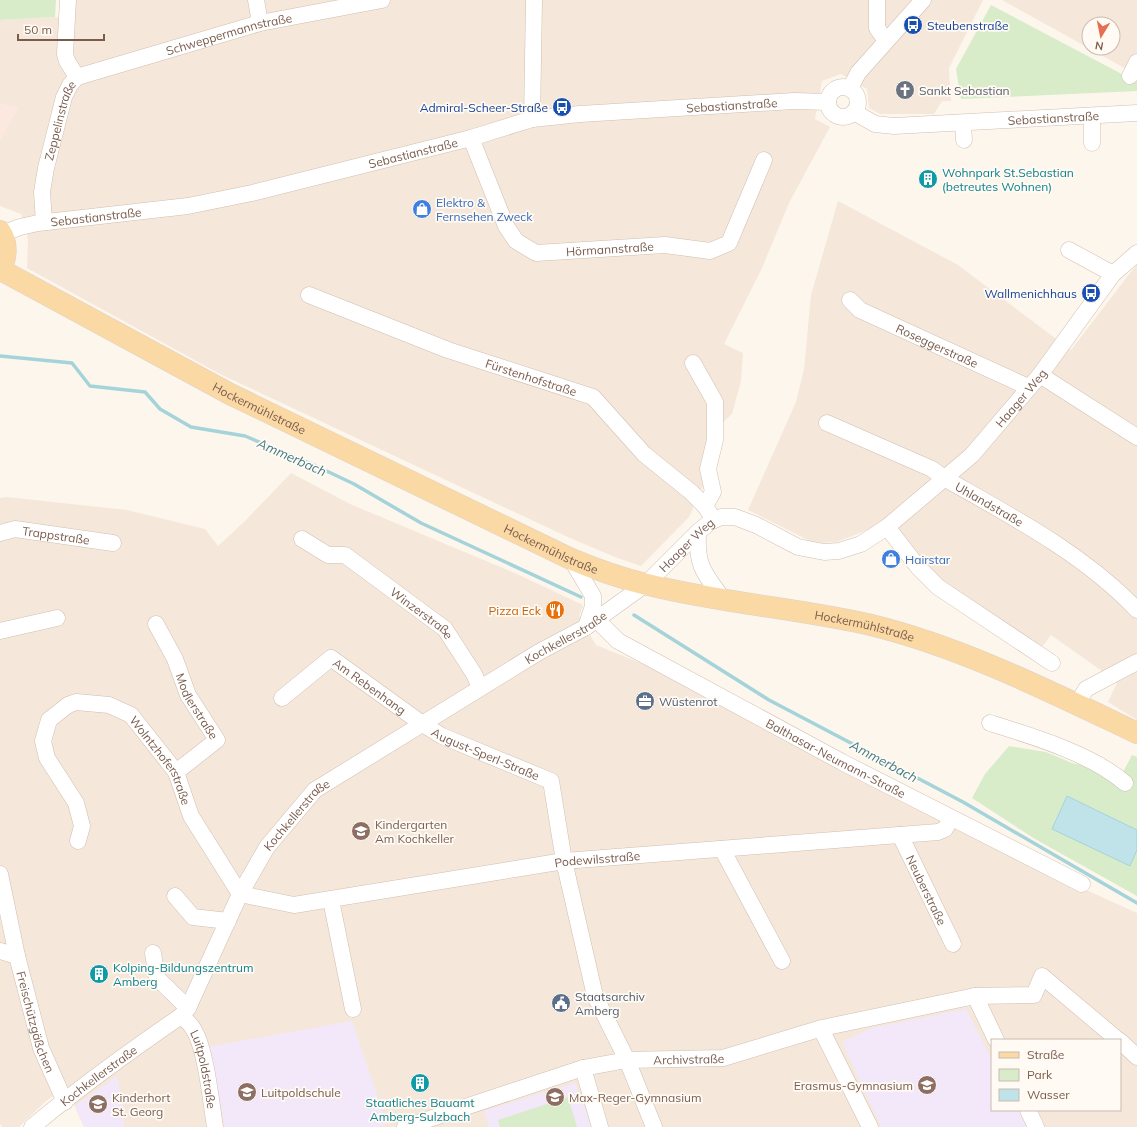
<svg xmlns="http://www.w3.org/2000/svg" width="1137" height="1127" font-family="Mulish,sans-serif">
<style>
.residential{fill:#f5e8da;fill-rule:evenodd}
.commercial{fill:#fde8e0}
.education{fill:#f3e8fa}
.green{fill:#d8ecc9}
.water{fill:#bfe3e8;stroke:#a5d3da}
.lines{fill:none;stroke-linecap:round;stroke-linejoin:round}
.stream{stroke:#a5d3da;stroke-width:3.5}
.minor-casing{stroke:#d1beb0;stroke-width:17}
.major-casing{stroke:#dad1cd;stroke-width:22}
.minor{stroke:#fff;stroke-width:16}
.major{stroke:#fbd9a5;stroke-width:21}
.labels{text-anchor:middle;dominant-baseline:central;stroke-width:3.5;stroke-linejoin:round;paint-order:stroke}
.transit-label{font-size:12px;fill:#164399;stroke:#fffaf3;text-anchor:end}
.street-label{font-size:12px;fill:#7a5c4d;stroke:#fffaf3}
.worship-label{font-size:12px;fill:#5b616d;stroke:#fffaf3;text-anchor:start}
.culture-label{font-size:12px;fill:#0d838f;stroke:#fffaf3;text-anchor:start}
.shop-label{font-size:12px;fill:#366cbe;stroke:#fffaf3;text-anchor:start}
.food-label{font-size:12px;fill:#c56008;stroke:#fffaf3;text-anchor:end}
.service-label{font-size:12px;fill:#4e5e75;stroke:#fffaf3;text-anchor:start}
.education-label{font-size:12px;fill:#785e54;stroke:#fffaf3;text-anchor:start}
.water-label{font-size:13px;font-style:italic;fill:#437c86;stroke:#fffaf3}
</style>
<rect width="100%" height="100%" fill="#fdf6ec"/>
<g class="residential">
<path d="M 73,0 L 983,0 L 949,68 L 951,101 L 942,101 L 934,114 L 880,114 L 869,108 L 867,89 L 841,74 L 822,81 L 815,119 L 830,127 L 789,203 L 762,268 L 724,344 L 743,353 L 741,381 L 732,414 L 709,435 L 703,486 L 689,517 L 641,566 L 615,557 L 570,538 L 220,374 L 27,268 L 28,239 L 21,214 L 0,206 L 0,139 L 18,108 L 0,104 L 0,20 L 55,17 L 72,20 Z"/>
<path d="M 1002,0 L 1137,0 L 1137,75 ZM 1089,24 L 1113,24 L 1113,48 L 1089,48 Z"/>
<path d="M 838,201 L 958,265 L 1071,350 L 1137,264 L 1137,720 L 1108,702 L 1117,683 L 1102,671 L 1051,635 L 1042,647 L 943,584 L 886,517 L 870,529 L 837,542 L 814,543 L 748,510 L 796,402 L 804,369 L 811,295 Z"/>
<path d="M 291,473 L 350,504 L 517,574 L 583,605 L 579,616 L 596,645 L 648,666 L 1005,853 L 1137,913 L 1137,1127 L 84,1127 L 66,1087 L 46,1101 L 19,1127 L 2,1127 L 0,1124 L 0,498 L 7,497 L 127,510 L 205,529 L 218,546 L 246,520 ZM 992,1040 L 1120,1040 L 1120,1110 L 992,1110 Z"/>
</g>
<path class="commercial" d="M 0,104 L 18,108 L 0,139 Z"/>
<g class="education">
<path d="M 966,1009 L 992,1060 L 992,1110 L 1018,1110 L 1026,1127 L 881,1127 L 842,1042 L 872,1028 Z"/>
<path d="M 352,1021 L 387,1124 L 376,1127 L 225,1127 L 208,1047 Z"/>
<path d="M 117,1076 L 123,1106 L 124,1127 L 84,1127 L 75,1106 Z"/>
<path d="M 575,1083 L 592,1127 L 489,1127 L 484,1111 Z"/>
</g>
<g class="green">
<path d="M 0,0 L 56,0 L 55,17 L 0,20 Z"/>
<path d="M 991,5 L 1137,82 L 1137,91 L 961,99 L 956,69 Z"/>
<path d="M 1009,746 L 1046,752 L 1072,763 L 1122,774 L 1132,755 L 1137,757 L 1137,896 L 1035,839 L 972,798 L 985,774 Z"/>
<path d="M 568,1097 L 577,1127 L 500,1127 L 498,1120 Z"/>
</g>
<path class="water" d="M 1067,796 L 1137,830 L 1137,850 L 1130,866 L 1052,829 Z"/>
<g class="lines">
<g class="stream">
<path d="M 0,356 L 72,363 L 90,386 L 145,392 L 160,409 L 191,427 L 245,436 L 314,465 L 354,484 L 421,523 L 581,597"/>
<path d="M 634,615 L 769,700 L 963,802 L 1137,903"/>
</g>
<defs>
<g id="minor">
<path d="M 256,0 L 260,23"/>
<path d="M 877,0 L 877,28 L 886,41"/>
<path d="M 1130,76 L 1137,62"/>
<path id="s1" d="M 77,77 L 260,23 L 382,0"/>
<circle cx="843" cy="102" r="15"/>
<path d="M 850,89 L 858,73 L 923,0"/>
<path id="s2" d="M 854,112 L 875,124 L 894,126 L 1137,113"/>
<path d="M 532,119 L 534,0"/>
<path d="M 963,123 L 964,140"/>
<path id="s3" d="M 471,138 L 506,226 L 516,241 L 536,253 L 665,245 L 710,251 L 729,243 L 764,160"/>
<path d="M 1092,143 L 1092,116"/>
<path id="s4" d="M 44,222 L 42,192 L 46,168 L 64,97 L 70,85 L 77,77 L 67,61 L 65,54 L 68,0"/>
<path id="s5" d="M 2,234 L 20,227 L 38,223 L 188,206 L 252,193 L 471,138 L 532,119 L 580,114 L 794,101 L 828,102"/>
<path d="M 1069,250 L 1113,274"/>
<path id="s6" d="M 309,295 L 448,350 L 593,397 L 644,454 L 691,492 L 705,506 L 714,520"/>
<path id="s7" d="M 850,300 L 860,310 L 1028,387"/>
<path d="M 693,363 L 715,402 L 715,440 L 708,469 L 713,492 L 705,506"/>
<path d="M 1040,375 L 1137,437"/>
<path id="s8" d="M 827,423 L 932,469 L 944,478 C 1011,516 1084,554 1137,610"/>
<path d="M 887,527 L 918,567 L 938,587 L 1052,663"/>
<path d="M 698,532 C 696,566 704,573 723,599"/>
<path id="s9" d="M 0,533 L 15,529 L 113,543"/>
<path id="s10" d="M 302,539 L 328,555 L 345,555 L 445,629 L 474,674 L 480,687"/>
<path d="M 571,559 L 593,596 L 593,606 L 586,627"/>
<path id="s11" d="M 597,620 L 618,641 L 842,762 L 1082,884"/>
<path id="s12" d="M 156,624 L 175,659 L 188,695 L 217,740 L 176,772"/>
<path d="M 0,631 L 57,618"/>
<path id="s13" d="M 282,698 L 331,658 L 421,723 L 442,736 L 551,781 L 564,861 L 595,996 L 627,1060 L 654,1127"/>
<path d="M 1077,704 L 1086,689 L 1137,662"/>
<path d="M 990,723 C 1032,736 1092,754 1125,783"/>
<path id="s14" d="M 900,835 L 953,944"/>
<path id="s15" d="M 78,841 L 82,826 L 76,803 L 47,758 L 43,741 L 49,720 L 68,705 L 76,702 L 109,705 L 131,715 L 176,772 L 191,816 L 240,894"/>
<path d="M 722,849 L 782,961"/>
<path d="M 0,874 L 17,956"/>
<path id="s16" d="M 240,894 L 294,905 L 564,861 L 938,832 L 945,829 L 951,819"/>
<path d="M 175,896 L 193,917 L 228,921"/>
<path d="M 331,900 L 353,1009"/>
<path id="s17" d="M 0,951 L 17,956 L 41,1048 L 65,1102"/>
<path d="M 153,953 L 157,978 L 188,1008"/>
<path d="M 975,996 L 996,1040"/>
<path id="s18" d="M 181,1016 C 186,1020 191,1024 194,1030 C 206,1050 211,1102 215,1127"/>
<path d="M 821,1029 L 870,1127"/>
<path d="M 1120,1041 L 1137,1057"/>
<path d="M 583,1068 L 600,1127"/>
<path d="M 1028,1110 L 1036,1127"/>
<path id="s19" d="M 32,1127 C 80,1087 130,1051 181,1016 L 188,1008 L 240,894 L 267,847 L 315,790 L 539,652 L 586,627 L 646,584 L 698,532 L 710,522 L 721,517 L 735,517 L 756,525 L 798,547 L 824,552 L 839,551 L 861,544 L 887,527 L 972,455 L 1040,375 L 1113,274 L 1137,253"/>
<path id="s20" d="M 405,1127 L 583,1068 L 627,1060 L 723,1058 L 822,1028 L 975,996 L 1034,995 L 1042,976 L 1118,1040"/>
</g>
<g id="major">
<path d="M 0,231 C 8,243 7,258 0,270"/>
<path id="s21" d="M 1,270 L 230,394 L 571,559 C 595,569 620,578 645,584 C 720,603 797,608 871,625 C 962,647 1053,693 1137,733"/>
</g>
</defs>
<use href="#minor" class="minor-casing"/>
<use href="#major" class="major-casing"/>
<use href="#minor" class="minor"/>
<use href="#major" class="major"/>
</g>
<defs>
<symbol id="bus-disc" viewBox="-11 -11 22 22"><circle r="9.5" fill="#1a4fb4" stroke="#fffaf3"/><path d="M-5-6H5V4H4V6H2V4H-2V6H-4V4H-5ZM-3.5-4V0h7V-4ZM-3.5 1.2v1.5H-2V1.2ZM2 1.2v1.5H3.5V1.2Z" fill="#fff"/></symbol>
<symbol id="church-disc" viewBox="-11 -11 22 22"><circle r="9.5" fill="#6b7280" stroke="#fffaf3"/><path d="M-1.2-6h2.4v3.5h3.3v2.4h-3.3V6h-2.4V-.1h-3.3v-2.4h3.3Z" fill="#fff"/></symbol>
<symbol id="building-disc" viewBox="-11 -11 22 22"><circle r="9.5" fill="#0f9aa8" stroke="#fffaf3"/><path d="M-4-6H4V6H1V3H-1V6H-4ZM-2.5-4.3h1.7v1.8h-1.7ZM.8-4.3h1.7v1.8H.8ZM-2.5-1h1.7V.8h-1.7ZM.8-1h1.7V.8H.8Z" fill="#fff"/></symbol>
<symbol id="shop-disc" viewBox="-11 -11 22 22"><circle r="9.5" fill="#3f7fe0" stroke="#fffaf3"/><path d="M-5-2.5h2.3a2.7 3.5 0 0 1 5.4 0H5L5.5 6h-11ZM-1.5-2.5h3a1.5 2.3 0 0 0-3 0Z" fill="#fff"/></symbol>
<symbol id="restaurant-disc" viewBox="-11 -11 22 22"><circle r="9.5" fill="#e8710a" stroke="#fffaf3"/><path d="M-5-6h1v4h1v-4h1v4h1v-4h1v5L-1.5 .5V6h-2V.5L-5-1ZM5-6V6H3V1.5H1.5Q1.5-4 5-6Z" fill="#fff"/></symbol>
<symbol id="office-disc" viewBox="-11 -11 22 22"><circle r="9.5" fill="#5c6f8a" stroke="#fffaf3"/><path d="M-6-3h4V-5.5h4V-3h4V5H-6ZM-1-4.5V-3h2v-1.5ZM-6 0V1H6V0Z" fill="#fff"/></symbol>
<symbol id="school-disc" viewBox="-11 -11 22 22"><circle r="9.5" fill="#8d6e63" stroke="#fffaf3"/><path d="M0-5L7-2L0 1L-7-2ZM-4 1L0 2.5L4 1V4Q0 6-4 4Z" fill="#fff"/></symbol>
<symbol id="civic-disc" viewBox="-11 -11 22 22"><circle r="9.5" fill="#5c6f8a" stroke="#fffaf3"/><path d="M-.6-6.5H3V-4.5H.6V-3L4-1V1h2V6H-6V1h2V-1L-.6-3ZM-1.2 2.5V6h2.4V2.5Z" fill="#fff"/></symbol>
</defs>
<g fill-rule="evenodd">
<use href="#bus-disc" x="902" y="14" width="22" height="22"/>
<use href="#church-disc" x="894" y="79" width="22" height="22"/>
<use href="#bus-disc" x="551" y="96" width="22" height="22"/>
<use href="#building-disc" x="917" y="168" width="22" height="22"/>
<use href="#shop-disc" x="411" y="198" width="22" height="22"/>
<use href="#bus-disc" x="1080" y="282" width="22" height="22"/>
<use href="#shop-disc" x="880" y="548" width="22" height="22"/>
<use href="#restaurant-disc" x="544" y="599" width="22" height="22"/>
<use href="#office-disc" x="634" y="690" width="22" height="22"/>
<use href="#school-disc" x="350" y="820" width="22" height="22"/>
<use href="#building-disc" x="88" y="963" width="22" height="22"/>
<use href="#civic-disc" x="550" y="992" width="22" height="22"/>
<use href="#building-disc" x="409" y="1072" width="22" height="22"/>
<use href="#school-disc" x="916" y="1074" width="22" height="22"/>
<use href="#school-disc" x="236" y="1081" width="22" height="22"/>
<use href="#school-disc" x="544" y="1086" width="22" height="22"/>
<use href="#school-disc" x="87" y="1093" width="22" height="22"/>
</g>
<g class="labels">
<g class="transit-label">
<text x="927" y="25" text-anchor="start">Steubenstraße</text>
<text x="548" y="107">Admiral-Scheer-Straße</text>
<text x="1077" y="293">Wallmenichhaus</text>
</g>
<g class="street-label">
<text stroke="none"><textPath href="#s1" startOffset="158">Schweppermannstraße</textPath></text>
<text stroke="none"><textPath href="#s5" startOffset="744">Sebastianstraße</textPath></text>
<text stroke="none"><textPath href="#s2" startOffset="203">Sebastianstraße</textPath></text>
<text stroke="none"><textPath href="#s4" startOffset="104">Zeppelinstraße</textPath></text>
<text stroke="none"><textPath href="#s5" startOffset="420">Sebastianstraße</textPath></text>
<text stroke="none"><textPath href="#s5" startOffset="96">Sebastianstraße</textPath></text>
<text stroke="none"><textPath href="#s3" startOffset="210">Hörmannstraße</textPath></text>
<text stroke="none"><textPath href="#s7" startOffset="99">Roseggerstraße</textPath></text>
<text stroke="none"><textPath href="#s6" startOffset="237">Fürstenhofstraße</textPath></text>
<text stroke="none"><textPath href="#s19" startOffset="1308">Haager Weg</textPath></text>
<text stroke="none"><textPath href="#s21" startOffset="293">Hockermühlstraße</textPath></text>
<text stroke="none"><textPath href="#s8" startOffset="182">Uhlandstraße</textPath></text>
<text stroke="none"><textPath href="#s9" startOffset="57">Trappstraße</textPath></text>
<text stroke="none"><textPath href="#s19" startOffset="897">Haager Weg</textPath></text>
<text stroke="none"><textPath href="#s21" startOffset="617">Hockermühlstraße</textPath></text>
<text stroke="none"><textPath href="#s10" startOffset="144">Winzerstraße</textPath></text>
<text stroke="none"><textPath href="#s21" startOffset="941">Hockermühlstraße</textPath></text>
<text stroke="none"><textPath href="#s19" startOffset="744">Kochkellerstraße</textPath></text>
<text stroke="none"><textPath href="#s13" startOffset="111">Am Rebenhang</textPath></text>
<text stroke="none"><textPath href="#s12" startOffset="92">Modlerstraße</textPath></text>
<text stroke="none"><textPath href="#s13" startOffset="246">August-Sperl-Straße</textPath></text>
<text stroke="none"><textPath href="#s11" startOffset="277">Balthasar-Neumann-Straße</textPath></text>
<text stroke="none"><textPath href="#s15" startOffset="277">Wolntzhoferstraße</textPath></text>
<text stroke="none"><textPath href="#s19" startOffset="420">Kochkellerstraße</textPath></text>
<text stroke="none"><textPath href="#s16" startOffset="362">Podewilsstraße</textPath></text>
<text stroke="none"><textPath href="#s14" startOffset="61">Neuberstraße</textPath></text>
<text stroke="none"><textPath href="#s17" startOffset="86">Freischützgäßchen</textPath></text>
<text stroke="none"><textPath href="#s20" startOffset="294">Archivstraße</textPath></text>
<text stroke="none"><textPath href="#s18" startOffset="60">Luitpoldstraße</textPath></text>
<text stroke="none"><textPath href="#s19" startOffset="84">Kochkellerstraße</textPath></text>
</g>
<g class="worship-label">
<text x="919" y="90">Sankt Sebastian</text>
</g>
<g class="culture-label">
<text x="942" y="172">Wohnpark St.Sebastian<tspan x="942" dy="14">(betreutes Wohnen)</tspan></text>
<text x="113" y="967">Kolping-Bildungszentrum<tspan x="113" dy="14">Amberg</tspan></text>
<text x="420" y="1102" text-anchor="middle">Staatliches Bauamt<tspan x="420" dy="14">Amberg-Sulzbach</tspan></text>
</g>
<g class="shop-label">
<text x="436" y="202">Elektro &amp;<tspan x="436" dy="14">Fernsehen Zweck</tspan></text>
<text x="905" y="559">Hairstar</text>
</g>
<g class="food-label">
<text x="541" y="610">Pizza Eck</text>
</g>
<g class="service-label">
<text x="659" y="701">Wüstenrot</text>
<text x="575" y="996">Staatsarchiv<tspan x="575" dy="14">Amberg</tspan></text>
</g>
<g class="education-label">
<text x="375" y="824">Kindergarten<tspan x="375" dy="14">Am Kochkeller</tspan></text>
<text x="913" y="1085" text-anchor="end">Erasmus-Gymnasium</text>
<text x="261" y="1092">Luitpoldschule</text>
<text x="112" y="1097">Kinderhort<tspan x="112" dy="14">St. Georg</tspan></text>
<text x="569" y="1097">Max-Reger-Gymnasium</text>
</g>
<g class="water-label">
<text transform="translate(292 457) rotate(24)">Ammerbach</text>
<text transform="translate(884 761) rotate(28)">Ammerbach</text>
</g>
</g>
<rect x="991" y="1039" width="130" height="72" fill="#fffaf3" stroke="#cabbb1"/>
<rect x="999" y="1052" width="20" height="6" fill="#fbd9a5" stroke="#cabbb1"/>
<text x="1027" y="1059" font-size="12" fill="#7a5c4d">Straße</text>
<rect x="999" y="1069" width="20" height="12" fill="#d8ecc9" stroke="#cabbb1"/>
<text x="1027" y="1079" font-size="12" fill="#7a5c4d">Park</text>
<rect x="999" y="1089" width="20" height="12" fill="#bfe3e8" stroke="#cabbb1"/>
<text x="1027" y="1099" font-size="12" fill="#7a5c4d">Wasser</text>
<g transform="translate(1101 36) rotate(190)"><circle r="19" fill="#fffaf3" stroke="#cabbb1"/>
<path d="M0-3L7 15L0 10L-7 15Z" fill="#e76f51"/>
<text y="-6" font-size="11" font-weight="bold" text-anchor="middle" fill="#7a5c4d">N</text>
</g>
<path d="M18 34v6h86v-6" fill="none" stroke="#7a5c4d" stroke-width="2"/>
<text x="24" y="34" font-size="12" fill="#7a5c4d" stroke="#fffaf3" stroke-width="3" paint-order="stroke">50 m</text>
</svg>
